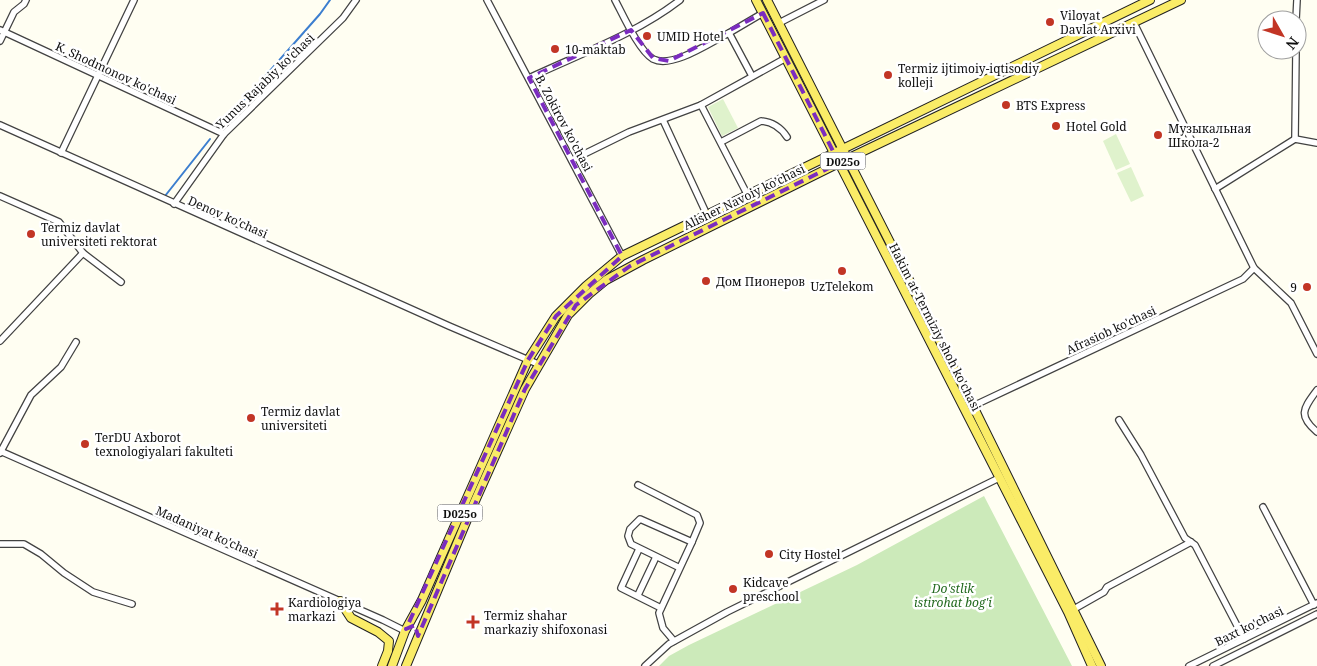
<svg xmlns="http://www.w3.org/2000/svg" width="1317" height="666" font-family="'Noto Serif',serif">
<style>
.green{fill:#cceaba}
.pitch{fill:#dff2cc}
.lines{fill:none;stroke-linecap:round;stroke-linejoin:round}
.stream{stroke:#3c7ecf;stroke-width:2}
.minor-casing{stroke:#424242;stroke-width:8}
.major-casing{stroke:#202020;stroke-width:10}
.minor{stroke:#fff;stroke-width:5.5}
.major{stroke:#faec67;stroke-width:8}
.marked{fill:none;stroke:#7b2cbf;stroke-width:4;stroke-dasharray:10 6;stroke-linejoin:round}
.poi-dot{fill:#c23525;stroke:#fff;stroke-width:2}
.labels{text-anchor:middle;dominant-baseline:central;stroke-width:5;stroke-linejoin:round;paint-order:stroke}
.shield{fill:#fff;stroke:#575757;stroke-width:1}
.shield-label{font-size:11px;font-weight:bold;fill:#0f0f0f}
.poi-label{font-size:12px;fill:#0f0f0f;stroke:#fff;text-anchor:start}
.street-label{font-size:12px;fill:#0f0f0f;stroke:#fff}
.park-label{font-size:12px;font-style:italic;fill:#22691e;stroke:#fff}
</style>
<rect width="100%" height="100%" fill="#fffef2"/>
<path class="green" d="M 984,496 L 1072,666 L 659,666 L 669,656 L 689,645 L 857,565 Z"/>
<g class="pitch">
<path d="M 723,99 L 738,128 L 722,136 L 708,107 Z"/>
<path d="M 1116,134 L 1130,164 L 1116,170 L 1103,141 Z"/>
<path d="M 1131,167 L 1144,196 L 1131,202 L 1117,173 Z"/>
</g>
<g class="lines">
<g class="stream">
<path d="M 222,125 L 320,14 L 330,0"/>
<path d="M 165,196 L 210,139"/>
</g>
<defs>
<g id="minor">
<path d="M 487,0 L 622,256"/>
<path d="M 615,0 C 623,15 639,51 653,59 C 672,69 711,42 729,33"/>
<path d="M 1296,20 L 1297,0"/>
<path d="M 779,23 L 824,0"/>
<path d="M 1134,23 L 1254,268 L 1291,303 L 1317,354"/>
<path d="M 0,30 L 224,134"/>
<path d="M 0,41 L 14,12 L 24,4 L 26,0"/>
<path d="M 752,76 L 729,33 L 763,13"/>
<path d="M 529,78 C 580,54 636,34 680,0"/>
<path d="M 663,120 L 707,215"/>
<path d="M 0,125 L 449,326 L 538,364"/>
<path d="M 1295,139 L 1296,50"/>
<path d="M 721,142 L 761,121 C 773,122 781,128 787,137"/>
<path d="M 61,153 L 134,0"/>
<path d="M 572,160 L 629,132 L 701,105"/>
<path d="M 1215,189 L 1295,139 L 1317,143"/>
<path d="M 747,194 L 701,105 L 786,58"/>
<path d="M 0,196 L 59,222 L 83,253 L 121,282"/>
<path d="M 174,204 L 224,134 L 343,18 L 356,0"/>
<path d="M 0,341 L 83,253"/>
<path d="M 1317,390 C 1304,408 1297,415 1317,432"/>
<path d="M 973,406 L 1243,279 L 1254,268"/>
<path d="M 1119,420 L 1141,455 L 1185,538 L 1195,545 L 1244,639"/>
<path d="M 0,451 L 383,620 L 405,631"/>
<path d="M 0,453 L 31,395 L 61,367 L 76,342"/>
<path d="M 638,485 L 697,515 L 700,523 L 692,542"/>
<path d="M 1263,507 L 1314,605"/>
<path d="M 0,544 L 24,544 L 41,554 L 64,573 L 93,592 L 132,604"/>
<path d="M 639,549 L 621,588 L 661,608"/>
<path d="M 638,595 L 656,557"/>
<path d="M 1074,609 L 1104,592 L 1107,587 L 1191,542"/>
<path d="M 674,641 L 663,628 L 659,613 L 692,542 L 640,519 L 630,529 L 628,536 L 631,544 L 680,568"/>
<path d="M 645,666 L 669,644 L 727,612 L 999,478"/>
<path d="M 1189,666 L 1317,603"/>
<path d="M 1213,666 L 1317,614"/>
</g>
<g id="major">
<path d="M 756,0 L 1068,612 L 1092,666"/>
<path d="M 767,0 L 973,406 L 1101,666"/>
<path d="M 340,601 L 351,618 L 378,632 L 389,641 L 388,651 L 382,666"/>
<path d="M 392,666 L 405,631 L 422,600 L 528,360 L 556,316 L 586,286 L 622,256 L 1150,0"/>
<path d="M 406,666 L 471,510 L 525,389 L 568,315 L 589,294 L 606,280 L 643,260 L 849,158 L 1181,0"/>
</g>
</defs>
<use href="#minor" class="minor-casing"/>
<use href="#major" class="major-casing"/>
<use href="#minor" class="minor"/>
<use href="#major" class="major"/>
</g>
<path class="marked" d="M 763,13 L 839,163 L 630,266 L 576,305 L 525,389 L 418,636 L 415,625 L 406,629 L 528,360 L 556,316 L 622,256 L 529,78 L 631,30 L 653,58 L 669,61 Z"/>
<g class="poi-dot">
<circle cx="1050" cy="22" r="5"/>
<circle cx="647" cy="36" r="5"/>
<circle cx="555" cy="49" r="5"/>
<circle cx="888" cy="75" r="5"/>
<circle cx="1006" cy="105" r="5"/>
<circle cx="1056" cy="126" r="5"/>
<circle cx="1158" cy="135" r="5"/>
<circle cx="31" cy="234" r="5"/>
<circle cx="842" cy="271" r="5"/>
<circle cx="706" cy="281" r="5"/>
<circle cx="1307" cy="287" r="5"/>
<circle cx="251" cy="418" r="5"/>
<circle cx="85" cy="444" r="5"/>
<circle cx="769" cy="554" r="5"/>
<circle cx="733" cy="589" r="5"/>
<path d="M274.5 601.5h5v5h5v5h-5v5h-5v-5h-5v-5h5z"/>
<path d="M470.5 614.5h5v5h5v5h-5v5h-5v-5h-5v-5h5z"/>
</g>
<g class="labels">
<g class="shield">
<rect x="820.5" y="152.5" width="45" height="17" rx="4"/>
<rect x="437.5" y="504.5" width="45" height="17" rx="4"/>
</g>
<g class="shield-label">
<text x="843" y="161">D025o</text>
<text x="460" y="513">D025o</text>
</g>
<g class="poi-label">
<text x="1060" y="15">Viloyat<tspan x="1060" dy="14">Davlat Arxivi</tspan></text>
<text x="657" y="36">UMID Hotel</text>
<text x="565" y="49">10-maktab</text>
<text x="898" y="68">Termiz ijtimoiy-iqtisodiy<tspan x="898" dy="14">kolleji</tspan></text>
<text x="1016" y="105">BTS Express</text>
<text x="1066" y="126">Hotel Gold</text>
<text x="1168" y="128">Музыкальная<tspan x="1168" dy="14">Школа-2</tspan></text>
<text x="41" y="227">Termiz davlat<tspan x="41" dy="14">universiteti rektorat</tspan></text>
<text x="716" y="281">Дом Пионеров</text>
<text x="842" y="286" text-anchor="middle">UzTelekom</text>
<text x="1297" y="287" text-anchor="end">9</text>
<text x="261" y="411">Termiz davlat<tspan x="261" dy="14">universiteti</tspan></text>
<text x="95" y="437">TerDU Axborot<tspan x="95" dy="14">texnologiyalari fakulteti</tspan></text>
<text x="779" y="554">City Hostel</text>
<text x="743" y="582">Kidcave<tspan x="743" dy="14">preschool</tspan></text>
<text x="288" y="602">Kardiologiya<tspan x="288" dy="14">markazi</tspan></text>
<text x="484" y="615">Termiz shahar<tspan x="484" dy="14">markaziy shifoxonasi</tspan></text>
</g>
<g class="street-label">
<text transform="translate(116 73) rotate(25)">K. Shodmonov ko'chasi</text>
<text transform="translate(265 81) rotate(-44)">Yunus Rajabiy ko'chasi</text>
<text transform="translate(564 123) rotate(62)">B. Zokirov ko'chasi</text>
<text transform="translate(744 197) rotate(-26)">Alisher Navoiy ko’chasi</text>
<text transform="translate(228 217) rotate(24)">Denov ko'chasi</text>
<text transform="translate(935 327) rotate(63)">Hakim at-Termiziy shoh ko'chasi</text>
<text transform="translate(1111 330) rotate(-25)">Afrasiob ko'chasi</text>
<text transform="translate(207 532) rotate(24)">Madaniyat ko'chasi</text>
<text transform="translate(1249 626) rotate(-26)">Baxt ko'chasi</text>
</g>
<g class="park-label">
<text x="953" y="588">Do'stlik<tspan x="953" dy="14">istirohat bog'i</tspan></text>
</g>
</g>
<g transform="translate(1282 35) rotate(129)"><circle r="24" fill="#ffffff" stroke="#9f9f9f"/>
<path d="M0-4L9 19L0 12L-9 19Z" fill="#c23525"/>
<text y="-8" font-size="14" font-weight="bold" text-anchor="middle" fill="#0f0f0f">N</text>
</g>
</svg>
